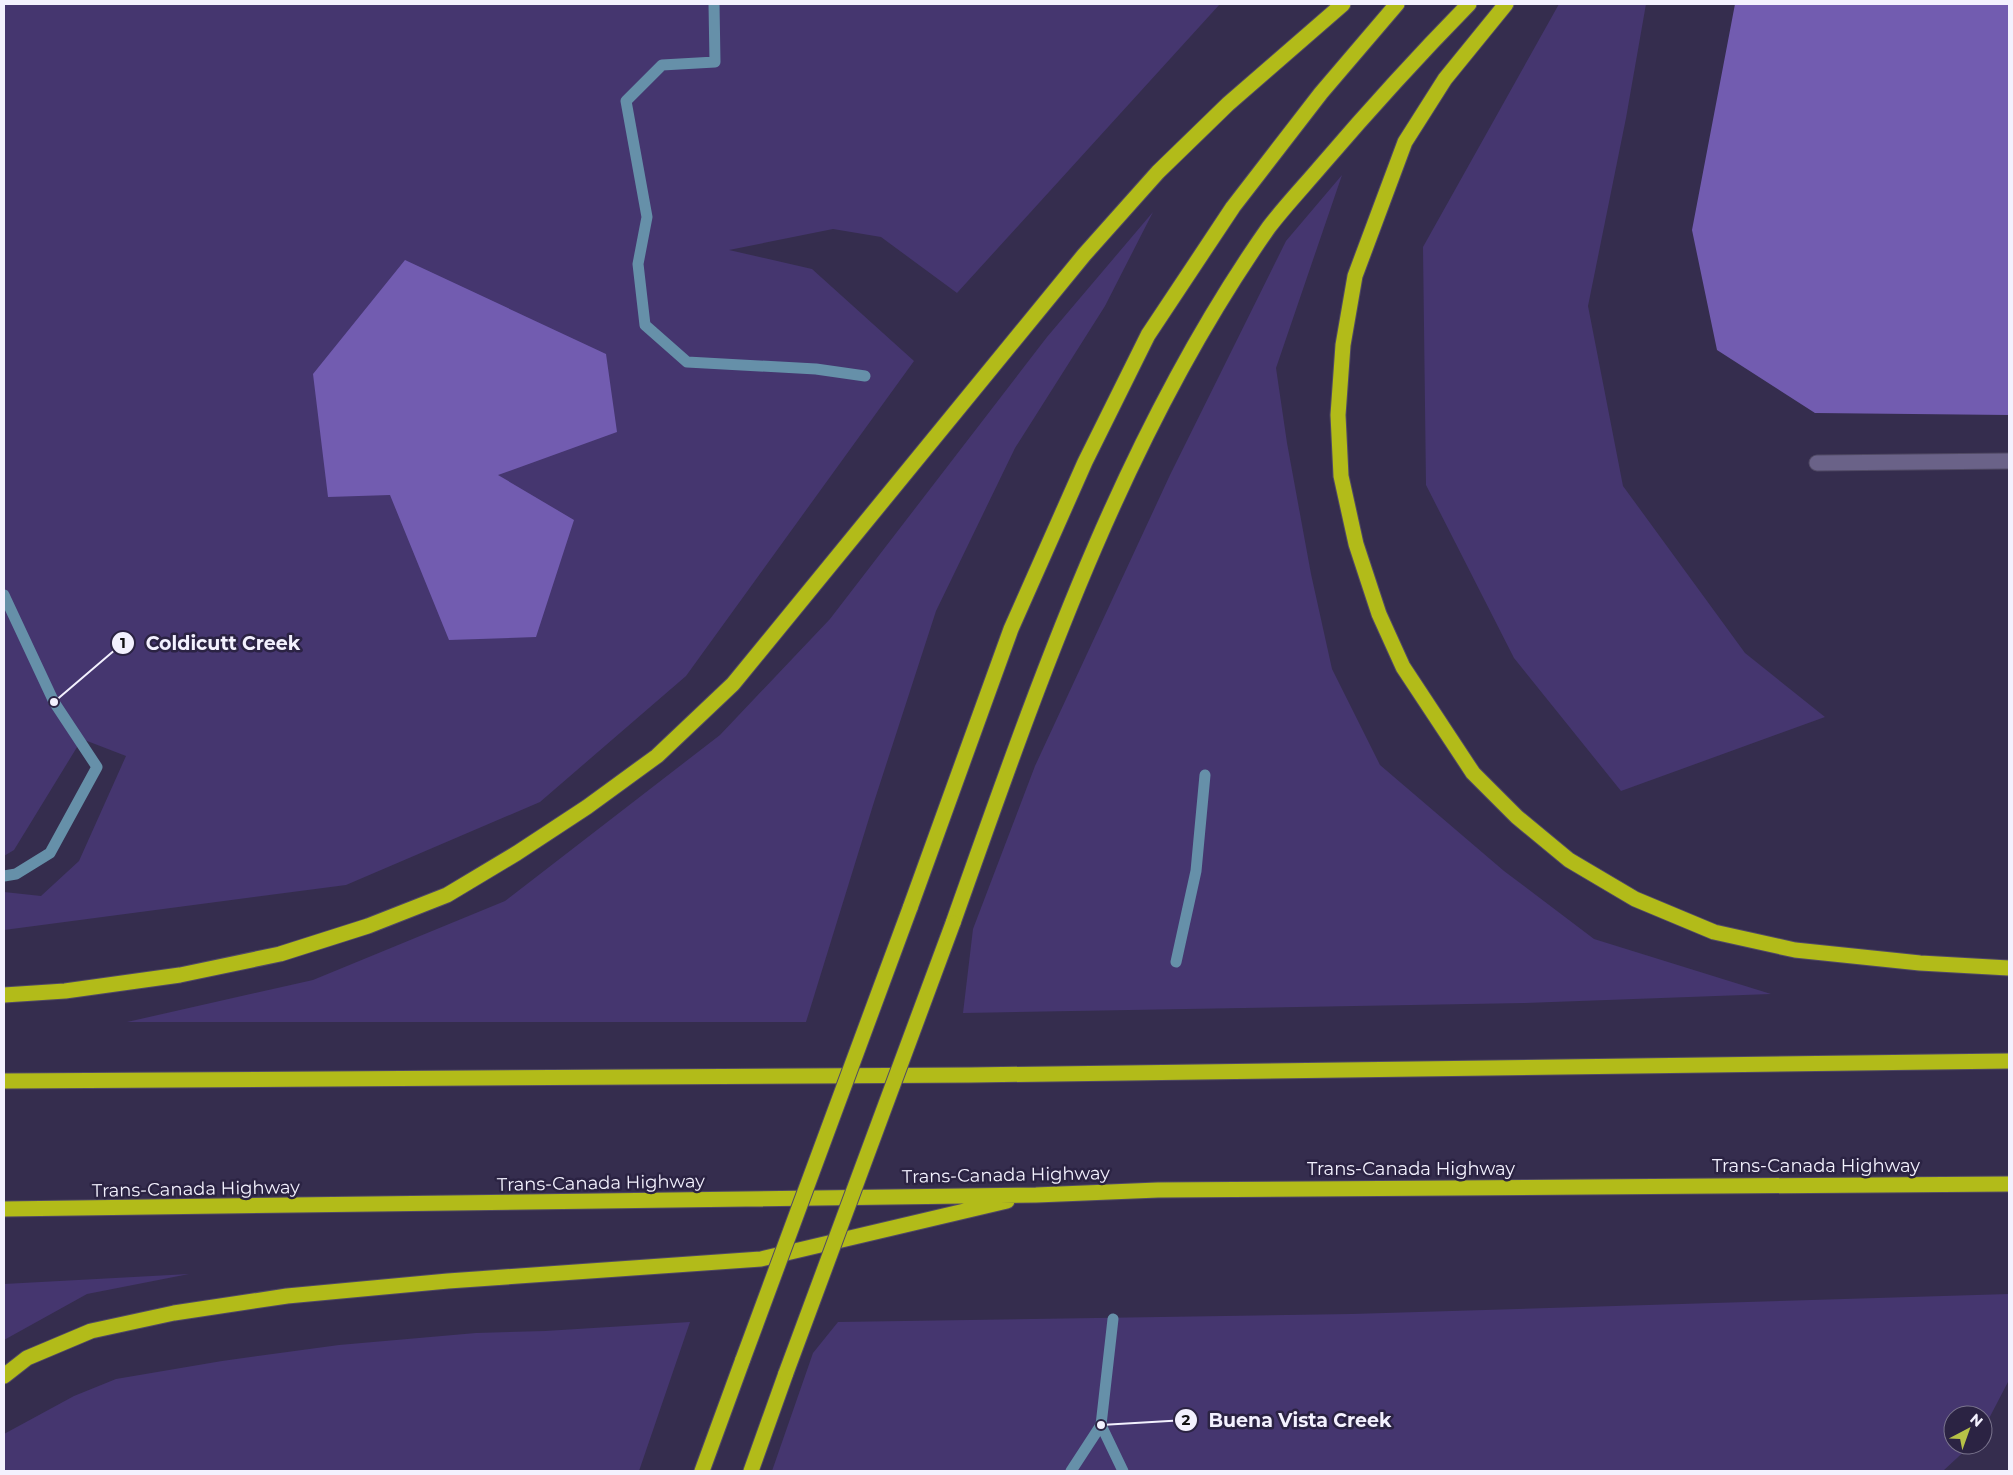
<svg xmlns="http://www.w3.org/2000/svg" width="2013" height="1475" font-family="Montserrat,sans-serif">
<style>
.green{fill:#45366f}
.forest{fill:#725cb0}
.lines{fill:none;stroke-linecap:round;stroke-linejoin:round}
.stream{stroke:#6690a9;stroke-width:11}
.minor-casing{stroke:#504964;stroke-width:17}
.highway-casing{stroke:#504964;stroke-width:17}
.minor{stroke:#6a6288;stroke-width:15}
.highway{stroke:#b2bb19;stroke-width:15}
.highway-bridge-casing{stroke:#504964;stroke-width:17;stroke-linecap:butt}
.highway-bridge{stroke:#b2bb19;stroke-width:15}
.labels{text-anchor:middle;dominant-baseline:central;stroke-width:5;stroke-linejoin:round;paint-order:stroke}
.street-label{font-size:18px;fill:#f3f1fe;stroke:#2b2343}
.leader{fill:none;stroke:#f3f1fe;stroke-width:2}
.callout-dot{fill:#f3f1fe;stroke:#2b2343;stroke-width:2}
.mark-label{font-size:15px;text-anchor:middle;font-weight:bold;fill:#111}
.callout-label{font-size:19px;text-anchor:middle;font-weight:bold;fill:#f3f1fe;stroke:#2b2343;stroke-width:5;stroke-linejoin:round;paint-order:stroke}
</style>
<rect width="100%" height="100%" fill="#352d4e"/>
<path class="green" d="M4,4H1220L957,293L881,237L833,229L729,250L812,269L914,361L686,676L540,802L346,885L4,930V892L41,896L79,861L126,756L82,739L14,850L4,856Z
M1559,4H1646L1626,118L1588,306L1623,486L1745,653L1825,717L1621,791L1514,658L1426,485L1423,247Z
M1342,175L1276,368L1287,443L1311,574L1332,669L1380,765L1504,871L1594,939L1771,994L1525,1003L963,1013L973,929L1035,766L1170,475L1286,241Z
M1153,212L1105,306L1015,448L936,611L874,802L806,1022H127L313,980L505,901L720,735L830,619L1047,337Z
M189,1274L87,1294L4,1340V1284Z
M2009,1294V1380L1983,1430V1415H1953V1445H1971L1943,1471H772L813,1353L838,1322L1352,1314Z
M690,1322L639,1471H4V1434L74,1396L116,1379L222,1361L339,1345L476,1333L545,1331Z"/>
<path class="forest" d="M1735,4H2009V415L1815,413L1717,350L1692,230Z
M405,260L606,354L617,432L498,475L574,520L536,637L449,640L390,495L328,497L313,374Z"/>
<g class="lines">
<path class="stream" d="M714,4L715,62L662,65L626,101L647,217L638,264L645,325L687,362L816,369L865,376
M4,595L54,702L97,767L50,853L16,874L4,876
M1176,962L1196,871L1205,775
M1101,1425L1123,1471
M1071,1471L1101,1425L1113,1319"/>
<defs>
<path id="minor" d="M1817,463L2009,461"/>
<path id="highway" d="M1506,4L1445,79L1405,142L1355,276L1343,345L1338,415L1341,476L1356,544L1379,614L1403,667L1473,773L1517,817L1569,860L1635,899L1714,932L1795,950L1920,963L2009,968
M910,908L1011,629L1085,462L1148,335L1233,207L1321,93L1397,4
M953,923C1038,684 1122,436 1269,227C1285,206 1304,186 1321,166C1369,110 1418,56 1469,4
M4,995L65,991L180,975L280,954L368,926L447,895L517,853L587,807L657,756L733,684L1084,255L1158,172L1228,104L1343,4
M4,1081L971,1075L2009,1061
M4,1209L1036,1195L1158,1190L2009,1184
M4,1376L27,1358L91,1331L174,1313L287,1296L448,1281L761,1259L1007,1201
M702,1471L743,1359
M751,1471L786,1373"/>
</defs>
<use href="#minor" class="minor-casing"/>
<use href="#highway" class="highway-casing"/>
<use href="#minor" class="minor"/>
<use href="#highway" class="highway"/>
<defs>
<path id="highway-bridge" d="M743,1359L910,908
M786,1373L953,923"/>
</defs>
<use href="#highway-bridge" class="highway-bridge-casing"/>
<use href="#highway-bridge" class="highway-bridge"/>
</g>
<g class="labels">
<g class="street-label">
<text x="1816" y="1166">Trans-Canada Highway</text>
<text x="1411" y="1169">Trans-Canada Highway</text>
<text transform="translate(1006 1175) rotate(-1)">Trans-Canada Highway</text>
<text transform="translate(601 1183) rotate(-1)">Trans-Canada Highway</text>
<text transform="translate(196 1189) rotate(-1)">Trans-Canada Highway</text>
</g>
</g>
<path class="leader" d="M54 702L123 643M1101 1425L1186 1420"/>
<g class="callout-dot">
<circle cx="54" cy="702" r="5"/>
<circle cx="1101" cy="1425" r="5"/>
<circle cx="123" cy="643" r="12"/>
<circle cx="1186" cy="1420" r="12"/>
</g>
<g class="mark-label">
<text x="123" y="648">1</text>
<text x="1186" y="1425">2</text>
</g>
<g class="callout-label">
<text x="223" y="650">Coldicutt Creek</text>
<text x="1300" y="1427">Buena Vista Creek</text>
</g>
<rect width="2013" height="1475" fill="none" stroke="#f3f1fe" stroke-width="10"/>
<g transform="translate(1968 1430) rotate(41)"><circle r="24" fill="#2b2343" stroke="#7b758e"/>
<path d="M0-4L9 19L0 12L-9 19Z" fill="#b7c147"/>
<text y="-8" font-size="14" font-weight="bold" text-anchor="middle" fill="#f3f1fe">N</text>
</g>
</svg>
